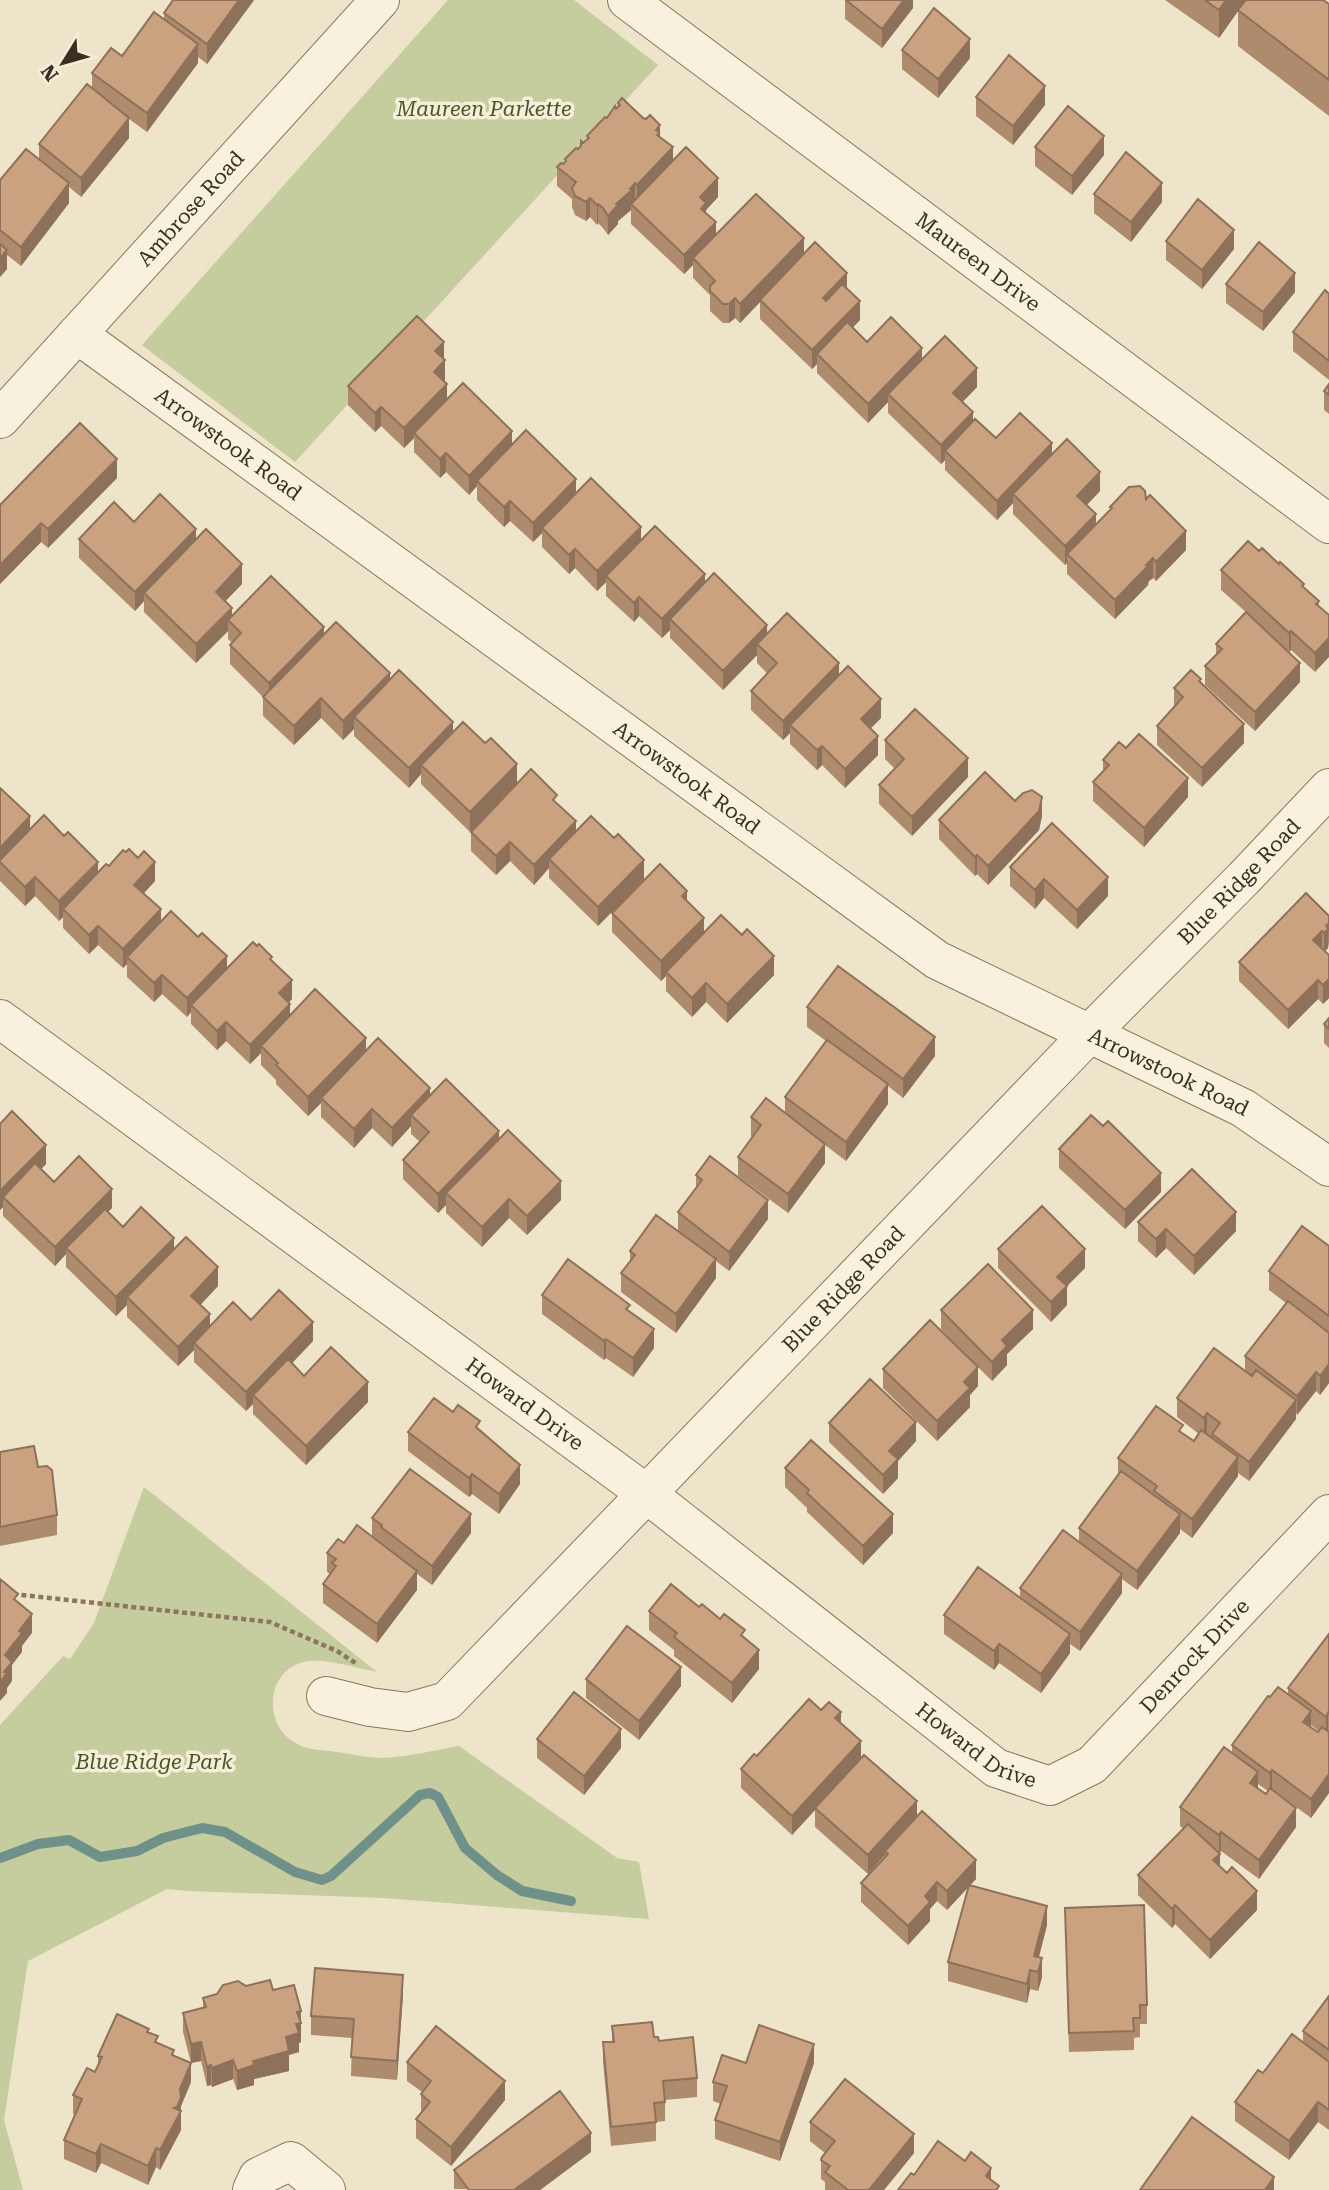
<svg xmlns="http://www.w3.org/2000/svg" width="1329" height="2190" font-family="'Roboto Serif',serif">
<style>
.green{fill:#c5cc9d}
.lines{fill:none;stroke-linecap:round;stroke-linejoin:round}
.stream{stroke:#70918a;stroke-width:10}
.minor-casing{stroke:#8a775e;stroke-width:40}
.path{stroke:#8a775e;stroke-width:4.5;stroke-dasharray:5 3.5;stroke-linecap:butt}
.minor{stroke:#f8f1dd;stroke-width:38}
.wall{fill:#af8b6e;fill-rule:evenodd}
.shaded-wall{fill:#8e715a}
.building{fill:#cba280;stroke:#8e715a;stroke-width:2}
.labels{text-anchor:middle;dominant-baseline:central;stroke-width:7;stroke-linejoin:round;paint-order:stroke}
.park-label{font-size:21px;font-style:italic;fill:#495728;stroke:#f5eed9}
.street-label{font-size:21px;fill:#3b2f21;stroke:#f5eed9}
</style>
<rect width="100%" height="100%" fill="#eee4c9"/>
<path class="green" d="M448,0H574L658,65L295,462L142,345Z
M144,1487L377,1672C357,1668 323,1657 303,1662C264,1673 263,1729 299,1745C310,1750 324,1750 336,1752C352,1754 369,1758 384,1758C408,1757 435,1750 459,1746L617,1858L639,1862L649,1919L384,1898L188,1891L167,1889L28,1961L4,2120L23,2190H0V1725L63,1656L70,1659L94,1623Z"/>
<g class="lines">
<path class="stream" d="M0,1858L38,1844L69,1840L100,1857L137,1851L163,1838L202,1828L225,1832L295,1872L322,1880L331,1876L420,1795L430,1793L438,1797L465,1848L497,1875L522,1891L571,1901"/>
<defs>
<g id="minor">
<path id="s1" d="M627,0L1329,524"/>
<path id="s2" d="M77,334L937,960L1243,1108L1329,1167"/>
<path id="s3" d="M0,419L380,0"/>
<path id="s4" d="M0,1019L647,1494L996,1768L1050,1786L1092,1765L1329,1514"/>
<path id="s5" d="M326,1696L370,1707L408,1712L447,1701L1090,1033L1244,878L1329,788"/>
<path d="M252,2190L258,2177L291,2161L326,2190"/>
</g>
</defs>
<use href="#minor" class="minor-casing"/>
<path class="path" d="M13,1594L270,1622L337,1651L357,1664"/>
<use href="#minor" class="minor"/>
</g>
<path class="wall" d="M254,0L207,64L198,57V63L147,132L129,119V138L81,197L69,187V203L21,266L7,255V269L0,277V180L39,159V144L92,88V73L122,56L164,19V13Z
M845,0H913V8L882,48L845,19Z
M1165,0H1246L1329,4V116L1238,46V11L1219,38Z
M902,50L970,58L938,98L902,69Z
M976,97L1045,105L1013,145L976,116Z
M618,103L660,138L673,160L718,197L706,210V213L716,235L804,254L847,289L860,320L853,327L867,342L922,359L977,387L962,402L973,422L996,438L1052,454L1100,491L1087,505L1096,525L1110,510V507L1146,499L1186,550L1156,581L1153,578L1149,581L1148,585L1115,619L1067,574V563L1065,565L1013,514V503L997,520L945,470V460L941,464L888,413V402L868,423L817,373V364L812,369L760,319V302L740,323L735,318L729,323H723L710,311V295L693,278V265L684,274L631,224V210L618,221V224L608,235L603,228L598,223L597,225L590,217L586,221L575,215L572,207V199L557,186V167L563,164L565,162V159L578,149L587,140V136L607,118L618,107Z
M1035,147L1104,155L1072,195L1035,166Z
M1094,194L1162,202L1131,242L1094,213Z
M1166,241L1234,249L1202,289L1166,260Z
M1226,284L1295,292L1263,331L1226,303Z
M1329,294V380L1293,351V332Z
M444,359L445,380L444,381L447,399L512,444L641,540L705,582L767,633L839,675L881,718L870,729L878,755L845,788L822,765L817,770L790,744V733L783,740L751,710V691L767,673L757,663V655L723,690L670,638V630L662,638L639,616L634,622L606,596V582L597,591L575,568L569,574L542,547V533L533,542L510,521L504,527L477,500V486L469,495L446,472L440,478L414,452V438L404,448L381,426L375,432L348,405V386Z
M1329,384V414L1324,410V391Z
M117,478L48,548L41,542L0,584V505Z
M134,522L196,540L242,584L225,601L232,616L324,635L390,680L453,732L485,743L470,832L421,784V774L409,788L354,736V729L343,740L321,718L294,745L263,716V697L230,664V645L232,643L228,639V631L196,663L144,612V601L135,611L79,558V539Z
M1221,570L1304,588L1319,601L1315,672L1291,650L1289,652L1247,613L1300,682L1255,731L1205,685V666L1216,655V644L1246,612L1221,590Z
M1201,682L1244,743L1202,787L1157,745V726L1174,707V688Z
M885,740L968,777L912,836L879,804V785L895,769L885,759Z
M1126,748L1188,797L1144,847L1093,801V782L1103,772V760Z
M0,788L30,829L98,872L109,866L155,881L143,894L161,922L227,969L272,960L292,999L289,1002L290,1015L366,1051L430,1096L499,1138L561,1200L527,1235L509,1218L482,1247L446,1213V1205L438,1213L403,1179V1160L420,1142L411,1134V1126L392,1147L372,1128L354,1148L321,1117V1103L308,1116L276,1084V1080L261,1065V1053L250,1064L226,1041L217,1050L191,1024V1012L187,1017L162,994L154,1002L127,977V964L123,968L98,945L89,954L63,928V917L59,921L35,896L25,906L0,881Z
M1015,801L1042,816L1039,830L988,885L977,874L975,876L939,839V820Z
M557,804L576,832L644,879L598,926L549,878V868L534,885L510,861L496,875L471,851V832Z
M1010,867L1108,896L1077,929L1044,898L1035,909L1010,886Z
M687,901L704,932L774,975L727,1023L706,1002L692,1017L666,991V976L661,981L612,932V913Z
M1329,916V943L1328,948L1325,952L1329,955V998L1323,1004L1318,999L1288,1029L1239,981V962Z
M807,1007L935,1056L903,1098L888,1086V1104L846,1161L825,1145V1163L788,1213L738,1176V1157L752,1137L751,1136V1117L785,1113V1097L826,1041L807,1027Z
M1329,1018V1048L1324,1043V1024Z
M0,1124L46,1164L41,1169L54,1182L112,1208L107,1212L123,1227L174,1249L218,1286L200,1305L210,1326L251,1320L313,1341L292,1363L304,1376L368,1402L306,1465L253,1414V1404L246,1411L194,1362V1350L178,1366L127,1317V1305L116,1316L66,1267V1254L55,1266L3,1216V1207L0,1210Z
M1103,1126L1161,1192L1125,1229L1059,1168V1149Z
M696,1175L768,1219L729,1271L716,1261V1278L676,1333L621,1292V1273L630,1262V1251L678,1231V1212L696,1189Z
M1138,1222L1236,1231L1194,1275L1166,1248L1156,1258L1138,1241Z
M1329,1246V1383L1320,1395L1316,1391L1297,1415L1296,1413V1419L1249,1481L1238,1473V1476L1192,1538L1180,1529V1533L1137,1590L1122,1579V1593L1080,1651L1070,1644V1653L1041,1693L999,1663L994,1670L944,1634V1615L1020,1598V1588L1079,1542V1528L1118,1475V1458L1183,1433L1194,1441L1199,1434L1177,1417V1398L1245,1371V1356L1286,1303L1269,1290V1271Z
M998,1249L1085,1268L1067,1286V1305L1051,1322L998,1268Z
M542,1295L630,1312L654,1348L633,1377L606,1358L604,1360L542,1314Z
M941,1310L1033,1329L1007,1354V1365L992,1381L978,1367V1386L970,1395V1407L937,1441L883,1388V1369L970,1359L941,1329Z
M453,1412L480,1430L520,1484L499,1514L472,1494L469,1497L408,1451V1432Z
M829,1423L916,1441L898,1461V1478L883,1494L829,1442Z
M0,1452L38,1467L57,1515V1535L0,1546Z
M785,1468L893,1533L863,1565L807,1512V1508L785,1487Z
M372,1518L471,1533L432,1585L417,1574V1590L377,1643L323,1603V1584L330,1574L327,1572V1553L344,1543L372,1537Z
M699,1607L745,1639L759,1669L732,1703L674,1656V1650L649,1630V1611Z
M1329,1634V1793L1311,1818L1272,1789L1296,1827L1259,1879L1221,1851L1219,1853L1220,1866L1257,1910L1210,1959L1175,1924L1172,1928L1138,1895V1875L1184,1829L1180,1826V1807L1232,1753V1745L1270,1697L1288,1694V1688ZM1311,1725L1319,1731L1318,1732L1311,1728ZM1258,1784L1268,1791L1266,1794L1258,1789Z
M586,1679L681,1686L639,1740L586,1698Z
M821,1710L841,1723L861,1758L917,1816L976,1879L970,1885L1047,1925L1039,1957L1042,1977L1038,1991L1030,1989L1027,2003L948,1981V1962L968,1887L947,1910L937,1901L930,1909V1921L908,1945L861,1902V1883L885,1857V1855L868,1874L815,1827V1810L792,1835L741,1788V1769L757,1756Z
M537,1739L621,1748L584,1795L537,1758Z
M1065,1908L1147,2005V2024H1140V2037L1134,2038V2050L1069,2052Z
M246,1986L273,1990L301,2011V2042L299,2043V2052L289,2055V2071L254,2079V2085L237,2090L233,2079L212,2087L211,2085L207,2086L201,2061L191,2063L183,2032V2013L203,2008V1998Z
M403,1994L397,2080L351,2076L352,2038L311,2035V2016Z
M1329,1996V2130L1318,2122L1289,2160L1235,2121V2102L1263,2073L1303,2043V2031Z
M612,2026L654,2037L697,2078V2097L665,2100V2121L656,2122V2141L611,2146L603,2062V2042H612Z
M149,2032L158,2043L174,2055L191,2082L181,2106V2130L160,2170L156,2167L148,2185L101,2163L96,2173L64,2159V2140L75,2115L73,2114V2095L95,2072L98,2065V2056Z
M407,2062L505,2100L451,2166L416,2138V2119L421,2113V2094L422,2092L407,2081Z
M746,2063H814L780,2161L715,2139V2120L721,2104L713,2101V2082Z
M810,2122L914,2153L884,2190H825V2182L821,2179V2160L825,2153L810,2141Z
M591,2152L540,2190L454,2189V2170Z"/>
<path class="shaded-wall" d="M239,0H254L207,64V44Z
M904,0H913V8L882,48V29Z
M1226,0H1246L1219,38V10Z
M970,39V58L938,98V79Z
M198,44V63L147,132V113Z
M1045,86V105L1013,145V126Z
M129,118V138L81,197V178Z
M660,125V144L659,146L656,130Z
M1104,136V155L1072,195V176Z
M673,147V167L637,204V185Z
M718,178V197L706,210V222L701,228L700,197Z
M69,183V203L21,266V247Z
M635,183V203L631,204V210L618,221V224L608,235V216L616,204Z
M1162,183V202L1131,242V222Z
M590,198V217L586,221V202Z
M598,204V223L597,225V205Z
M716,222V241L693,258V265L684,274V255Z
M1234,230V249L1202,289V270Z
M804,238V257L760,300V302L740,323V304Z
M7,250V269L0,277V258Z
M847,273V292L823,317V298Z
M1295,273V292L1263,331V312Z
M735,298V318L729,323V304Z
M860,301V320L822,359L817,354V364L812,369V350Z
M444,342V361L435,351Z
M922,348V367L888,394V402L868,423V404Z
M445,360V380L434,391V372Z
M977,368V387L953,412V393Z
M447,384V403L414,433V438L404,448V428Z
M381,407V426L375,432V413Z
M973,412V431L945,451V460L941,464V445Z
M512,431V450L477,481V486L469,495V476Z
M1052,443V462L1013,494V503L997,520V501Z
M446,453V472L440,478V459Z
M117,459V478L48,548V529Z
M1100,472V491L1077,515V496Z
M576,479V498L542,528V533L533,542V523Z
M510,501V521L504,527V507Z
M1096,514V533L1067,554V563L1065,565V546Z
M41,523V542L0,584V565Z
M641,527V546L606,576V582L597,591V571Z
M196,529V548L144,593V601L135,611V592Z
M1186,531V550L1156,581V562Z
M575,549V568L569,574V555Z
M1153,558V578L1148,582V585L1115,619V600Z
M242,564V584L216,611V592Z
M705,574V593L670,619V630L662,638V619Z
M639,597V616L634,622V603Z
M232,608V624L228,620V631L196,663V644Z
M767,625V644H757V655L723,690V671Z
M324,627V646L269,702V683Z
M1291,631V650L1289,652V633Z
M1329,638V657L1315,672V653Z
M839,663V682L790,725V733L783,740V721Z
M1300,663V682L1255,731V712Z
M390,673V693L354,717V729L343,740V721Z
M321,698V718L294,745V726Z
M881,699V718L861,738V719Z
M453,722V741L421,765V774L409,788V768Z
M1244,724V743L1202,787V768Z
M878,736V755L845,788V769Z
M822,746V765L817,770V750Z
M968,758V777L912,836V817Z
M517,764V783L470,832V812Z
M1188,778V797L1144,847V828Z
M1042,797V816L1039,830L988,885V866Z
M30,816V835L0,862V848Z
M576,821V841L549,859V868L534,885V865Z
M510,842V861L496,875V856Z
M977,855V874L975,876V857Z
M644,860V879L598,926V907Z
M98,862V881L63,909V917L59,921V901Z
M155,862V881L134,904V885Z
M35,877V896L25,906V887Z
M1108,877V896L1077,929V910Z
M1044,879V898L1035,909V890Z
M687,891V910L682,896Z
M161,909V929L127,957V964L123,968V949Z
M704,918V937L666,972V976L661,981V961Z
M1329,923L1328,948L1324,952V933L1326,926Z
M98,926V945L89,954V935Z
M1322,931V950L1313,940Z
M227,956V975L191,1005V1012L187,1017V998Z
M774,956V975L727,1023V1004Z
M162,975V994L154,1002V983Z
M1329,979V998L1323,1004V985Z
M292,980V999L279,1012V993Z
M1318,980V999L1288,1029V1010Z
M706,983V1002L692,1017V998Z
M290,1004V1023L261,1046V1053L250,1064V1045Z
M226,1022V1041L217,1050V1031Z
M935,1037V1056L903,1098V1079Z
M366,1038V1057L321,1098V1103L308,1116V1097Z
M888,1084V1104L846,1161V1142Z
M430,1088V1107L411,1115V1126L392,1147V1128Z
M372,1109V1128L354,1148V1129Z
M499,1131V1150L446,1193V1205L438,1213V1194Z
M825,1144V1163L788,1213V1194Z
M46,1145V1164L9,1202L3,1197V1207L0,1210V1191Z
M1161,1173V1192L1125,1229V1210Z
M561,1181V1200L527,1235V1216Z
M112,1189V1208L69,1251L66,1248V1254L55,1266V1247Z
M509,1199V1218L482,1247V1227Z
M768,1200V1219L729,1271V1252Z
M1236,1212V1231L1194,1275V1256Z
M1166,1229V1248L1156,1258V1239Z
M174,1238V1257L127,1297V1305L116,1316V1297Z
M1085,1249V1268L1057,1296V1277Z
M716,1259V1278L676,1333V1314Z
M218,1267V1286L191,1315V1296Z
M1067,1286V1305L1051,1322V1302Z
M1033,1310V1329L1007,1354V1365L992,1381V1362L1002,1340Z
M210,1314V1334L194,1343V1350L178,1366V1347Z
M313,1322V1341L258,1399L253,1395V1404L246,1411V1392Z
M654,1329V1348L633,1377V1358Z
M606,1339V1358L604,1360V1341Z
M1329,1364V1383L1320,1395V1376Z
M978,1367V1386L970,1395V1407L937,1441V1421L964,1382Z
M1316,1372V1391L1297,1415V1396Z
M368,1382V1402L306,1465V1446Z
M1296,1400V1419L1249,1481V1462Z
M1207,1413V1433L1204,1437V1418Z
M916,1422V1441L898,1461V1478L883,1494V1475L889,1451Z
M1238,1457V1476L1192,1538V1519Z
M520,1465V1484L499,1514V1494Z
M472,1474V1494L469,1497V1478Z
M471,1514V1533L432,1585V1566Z
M893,1514V1533L863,1565V1546Z
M1180,1514V1533L1137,1590V1571Z
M417,1571V1590L377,1643V1624Z
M1122,1574V1593L1080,1651V1632Z
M32,1614V1633L22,1646V1652L12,1665V1681L7,1688V1693L0,1701V1682L5,1655L19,1631Z
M1070,1634V1653L1041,1693V1674Z
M999,1644V1663L994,1670V1651Z
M759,1650V1669L732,1703V1683Z
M681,1667V1686L639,1740V1721Z
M1311,1711V1730L1303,1722Z
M841,1712V1731L835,1718Z
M1328,1713V1732L1326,1736V1717Z
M621,1729V1748L584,1795V1776Z
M861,1741V1760L792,1835V1816Z
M1272,1770V1789L1270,1792V1773Z
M1258,1772V1791L1250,1783Z
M1329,1774V1793L1311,1818V1799Z
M917,1801V1820L885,1851V1855L868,1874V1855Z
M1296,1808V1827L1259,1879V1860Z
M1221,1832V1851L1219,1854V1835Z
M1220,1854V1873L1213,1860Z
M976,1860V1879L947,1910V1891Z
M937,1882V1901L930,1909V1921L908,1945V1926L925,1896Z
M1257,1891V1910L1210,1959V1940Z
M1175,1905V1924L1172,1928V1909Z
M1047,1906V1925L1035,1971L1034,1956Z
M1042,1958V1977L1038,1991V1972Z
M1030,1970V1989L1027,2003V1984Z
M403,1975V1994L397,2080V2061Z
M301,2011V2042L299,2043V2052L289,2055V2071L254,2079V2085L237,2090V2071L253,2061L286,2037L297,2012Z
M201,2042V2061L191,2063V2044Z
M814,2044V2063L780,2161V2142Z
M233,2060V2079L212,2087V2068Z
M191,2063V2082L181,2106V2130L160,2170V2150L180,2089Z
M211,2065V2085L207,2086V2067Z
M505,2081V2100L451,2166V2147Z
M1318,2102V2122L1289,2160V2141Z
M591,2133V2152L540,2190H514Z
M914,2134V2153L884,2190H869Z
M101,2144V2163L96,2173V2154Z
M156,2148V2167L148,2185V2166Z
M991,2168V2187L986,2176Z
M1274,2177V2190H1265Z"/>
<path class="building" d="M173,0H239L207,44L164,13Z
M846,0H904L882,29Z
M1205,0H1226L1219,10Z
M1246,0H1323L1329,4V80L1238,10Z
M934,8L970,39L938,79L902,50Z
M154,12L198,44L147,113L92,73L111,48L122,56Z
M1009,55L1045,86L1013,126L976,97Z
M87,84L129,118L81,178L39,144Z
M622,98L643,118L646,119L650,115L660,125L656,130L659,132L657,135L673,147L637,185L635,183L630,189L632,190L616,204L618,205L608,216L603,208L598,204L597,205L590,198L586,202L575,196L572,188L576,182L557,167L561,163L563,164L566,161L565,159L576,148L578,149L581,146V141L583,143L589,138L587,136L605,117L607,118L615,106L616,109L620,105L618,103Z
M1068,106L1104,136L1072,176L1035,147Z
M686,147L718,178L700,197L706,203L701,209L716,222L684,255L631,204Z
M26,149L69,183L21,247L0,230V180Z
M1126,152L1162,183L1131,222L1094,194Z
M756,194L804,238L740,304L735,298L729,304H723L710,291V286L715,281L693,258Z
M1198,199L1234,230L1202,270L1166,241Z
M815,242L847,273L823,298L826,301L842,284L860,301L812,350L760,300Z
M1259,242L1295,273L1263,312L1226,284Z
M0,244L7,250L0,258Z
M1325,290L1329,294V361L1293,332Z
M417,316L444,342L435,351L445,360L434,372L447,384L404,428L381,407L375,413L348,386Z
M891,317L922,348L868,404L817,354L847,322L867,342Z
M945,336L977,368L953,393L973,412L941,445L888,394Z
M463,383L512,431L469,476L446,453L440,459L414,433Z
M1329,384V395L1324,391Z
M1020,413L1052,443L997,501L945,451L975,419L996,438Z
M80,423L117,459L48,529L41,523L0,565V505Z
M526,430L576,479L533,523L510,501L504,507L477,481Z
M1067,439L1100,472L1077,496L1096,514L1065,546L1013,494Z
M591,478L641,527L597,571L575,549L569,555L542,528Z
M1140,486L1145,491L1146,499L1150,495L1186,531L1156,562L1153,558L1146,565L1148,566L1115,600L1067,554L1112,508L1110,507L1129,487Z
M160,494L196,529L135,592L79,539L114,502L134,522Z
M655,526L705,574L662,619L639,597L634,603L606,576Z
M206,529L242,564L216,592L232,608L196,644L144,593Z
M1248,541L1259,551L1262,548L1279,564L1280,562L1304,584L1302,586L1319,601L1316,604L1329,615V638L1315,653L1291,631L1289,633L1221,570Z
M714,573L767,625L723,671L670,619Z
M271,576L324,627L269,683L230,645L241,633L228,620Z
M1246,612L1300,663L1255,712L1205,666L1222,649L1216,644Z
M787,613L839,663L783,721L751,691L777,663L757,644Z
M336,622L390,673L343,721L321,698L294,726L263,697Z
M848,666L881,699L861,719L878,736L845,769L822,746L817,750L790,725Z
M399,670L453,722L409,768L354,717Z
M1191,670L1201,679L1199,681L1244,724L1202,768L1157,726L1183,697L1174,688Z
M915,709L968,758L912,817L879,785L904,759L885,740Z
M463,722L485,743L491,738L517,764L470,812L421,765Z
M1139,734L1188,778L1144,828L1093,782L1109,765L1103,760L1119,742L1126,748Z
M531,769L557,795L553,800L576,821L534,865L510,842L496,856L471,832Z
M985,772L1015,801L1023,793L1032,790L1042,797L1039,811L988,866L977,855L975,857L939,820Z
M0,788L30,816L0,848Z
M44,815L64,836L68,832L98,862L59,901L35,877L25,887L0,862V860Z
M591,816L614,838L618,834L644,860L598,907L549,859Z
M1052,823L1108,877L1077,910L1044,879L1035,890L1010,867Z
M129,849L138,858L144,851L155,862L134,885L161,909L123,949L98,926L89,935L63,909L106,864L109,866L123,850L126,852Z
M660,864L687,891L682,896L704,918L661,961L612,913Z
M1306,893L1329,916V923L1326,926L1328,929L1324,933L1322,931L1313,940L1329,955V979L1323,985L1318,980L1288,1010L1239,962Z
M171,911L198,937L202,933L227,956L187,998L162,975L154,983L127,957Z
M721,915L742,935L747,929L774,956L727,1004L706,983L692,998L666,972Z
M253,942L257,946L259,944L272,957L270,959L292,980L279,993L290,1004L250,1045L226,1022L217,1031L191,1005Z
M838,966L935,1037L903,1079L807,1007Z
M315,989L366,1038L308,1097L276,1065L278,1063L261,1046Z
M1329,1018V1029L1324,1024Z
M378,1038L430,1088L392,1128L372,1109L354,1129L321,1098Z
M827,1040L888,1084L846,1142L785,1097Z
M446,1079L499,1131L438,1194L403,1160L429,1132L411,1115Z
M766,1098L825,1144L788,1194L738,1157L761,1125L751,1117Z
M12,1111L46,1145L0,1191V1124Z
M1091,1115L1103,1126L1108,1121L1161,1173L1125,1210L1059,1149Z
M508,1130L561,1181L527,1216L509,1199L482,1227L446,1193Z
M79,1156L112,1189L55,1247L3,1197L35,1163L54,1182Z
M710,1156L768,1200L729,1252L678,1212L702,1180L696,1175Z
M1192,1169L1236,1212L1194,1256L1166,1229L1156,1239L1138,1222Z
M1042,1206L1085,1249L1057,1277L1067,1286L1051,1302L998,1249Z
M141,1207L174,1238L116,1297L66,1248L105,1209L123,1227Z
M656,1215L716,1259L676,1314L621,1273L635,1255L630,1251Z
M1302,1226L1329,1246V1316L1269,1271Z
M186,1237L218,1267L191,1296L210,1314L178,1347L127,1297Z
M568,1259L630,1305L626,1309L654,1329L633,1358L606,1339L604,1341L542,1295Z
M988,1264L1033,1310L1002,1340L1007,1346L992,1362L941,1310Z
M279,1290L313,1322L246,1392L194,1343L233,1302L251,1320Z
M1288,1301L1329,1333V1364L1320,1376L1316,1372L1297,1396L1245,1356Z
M930,1320L978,1367L964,1382L970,1388L937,1421L883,1369Z
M331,1347L368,1382L306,1446L253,1395L288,1359L304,1376Z
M1214,1348L1252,1376L1256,1370L1296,1400L1249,1462L1212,1434L1220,1423L1207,1413L1204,1418L1177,1398Z
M870,1379L916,1422L889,1451L898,1459L883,1475L829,1423Z
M434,1398L453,1412L458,1405L480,1421L476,1427L520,1465L499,1494L472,1474L469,1478L408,1432Z
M1156,1406L1183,1425L1179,1431L1194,1441L1201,1430L1238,1457L1192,1519L1154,1491L1157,1486L1118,1458Z
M811,1440L893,1514L863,1546L807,1493L809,1490L785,1468Z
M34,1446L38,1467L47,1466L52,1470L57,1515L0,1527V1452Z
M410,1469L471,1514L432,1566L381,1527L382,1525L372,1518Z
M1121,1471L1180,1514L1137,1571L1079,1528Z
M357,1525L417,1571L377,1624L323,1584L336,1566L332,1563L336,1559L327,1553L338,1539L344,1543Z
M1063,1530L1122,1574L1080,1632L1020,1588Z
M978,1567L1070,1634L1041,1674L999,1644L994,1651L944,1615Z
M0,1579L18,1594L14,1599L32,1614L19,1631L22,1633L5,1655L12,1662L4,1672L7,1673L0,1682Z
M671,1584L699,1607L702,1604L720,1619L724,1614L745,1630L741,1635L759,1650L732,1683L674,1637L677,1633L649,1611Z
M627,1626L681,1667L639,1721L586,1679Z
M1329,1634V1714L1328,1713L1326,1717L1288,1688Z
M1278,1687L1311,1711L1303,1722L1318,1732L1322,1727L1329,1732V1774L1311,1799L1272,1770L1270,1773L1232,1745L1268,1696L1270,1697Z
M574,1692L621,1729L584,1776L537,1739Z
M809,1699L821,1710L829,1702L841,1712L835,1718L861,1741L792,1816L741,1769L754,1754L757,1756Z
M1224,1747L1258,1772L1250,1783L1266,1794L1270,1788L1296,1808L1259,1860L1221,1832L1219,1835L1180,1807Z
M864,1755L917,1801L868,1855L815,1808Z
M922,1811L976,1860L947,1891L937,1882L925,1896L930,1902L908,1926L861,1883L888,1854L885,1851Z
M1188,1824L1220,1854L1213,1860L1227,1873L1232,1867L1257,1891L1210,1940L1175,1905L1172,1909L1138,1875Z
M969,1885L1047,1906L1034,1956L1042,1958L1038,1972L1030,1970L1027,1984L948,1962Z
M1144,1905L1147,2005H1140V2018H1133L1134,2031L1069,2033L1065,1908Z
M315,1968L403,1975L397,2061L351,2057L354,2019L311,2016Z
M270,1980L273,1990L294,1985L301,2011L297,2012L301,2023L296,2024L299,2033L286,2037L289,2051L253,2061L254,2065L237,2071L233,2060L212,2068L211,2065L207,2067L201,2042L191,2044L183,2013L206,2007L203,1998L217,1994L223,1985L238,1981L246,1986Z
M1329,1996V2050L1303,2031Z
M117,2014L149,2029L147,2032L158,2036L155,2042L174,2050L172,2055L191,2063L180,2089L181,2097L177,2107L174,2108L181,2111L160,2150L156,2148L148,2166L101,2144L96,2154L64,2140L82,2099L73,2095L87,2068L95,2072L102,2057L98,2056Z
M652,2022L654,2037H658L659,2041L693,2037L697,2078L663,2081L665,2102L654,2103L656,2122L611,2127L603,2042H614L612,2026Z
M759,2025L814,2044L780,2142L715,2120L727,2086L713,2082L722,2055L746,2063Z
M436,2026L505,2081L451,2147L416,2119L430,2102L421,2094L431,2081L407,2062Z
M1292,2034L1329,2062V2110L1318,2102L1289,2141L1235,2102L1258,2070L1263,2073Z
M845,2079L914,2134L869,2190H848L825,2172L830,2166L821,2160L822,2157L835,2141L810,2122Z
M560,2091L591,2133L514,2190H469L454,2170Z
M1192,2117L1274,2177L1265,2190H1140Z
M938,2141L965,2161L971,2152L991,2168L986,2176L999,2186L996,2190H898L911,2173L914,2175Z"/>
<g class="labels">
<g class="park-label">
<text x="484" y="109">Maureen Parkette</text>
<text x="154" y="1762">Blue Ridge Park</text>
</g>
<g class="street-label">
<text stroke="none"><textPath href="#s3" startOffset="284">Ambrose Road</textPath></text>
<text stroke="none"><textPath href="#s1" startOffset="438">Maureen Drive</textPath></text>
<text stroke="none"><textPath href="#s2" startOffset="187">Arrowstook Road</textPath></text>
<text stroke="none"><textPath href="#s2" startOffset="754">Arrowstook Road</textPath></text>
<text stroke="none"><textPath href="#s5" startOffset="1264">Blue Ridge Road</textPath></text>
<text stroke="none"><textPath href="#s2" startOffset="1321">Arrowstook Road</textPath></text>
<text stroke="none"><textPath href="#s5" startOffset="696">Blue Ridge Road</textPath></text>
<text stroke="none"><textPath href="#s4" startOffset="651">Howard Drive</textPath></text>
<text stroke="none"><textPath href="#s4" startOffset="1500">Denrock Drive</textPath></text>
<text stroke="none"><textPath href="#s4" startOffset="1218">Howard Drive</textPath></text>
</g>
</g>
<g transform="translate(63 63) rotate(233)" stroke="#f5eed9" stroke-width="5" paint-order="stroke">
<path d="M0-5L12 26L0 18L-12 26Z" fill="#3b2f21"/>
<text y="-10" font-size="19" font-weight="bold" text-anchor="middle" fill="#3b2f21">N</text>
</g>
</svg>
